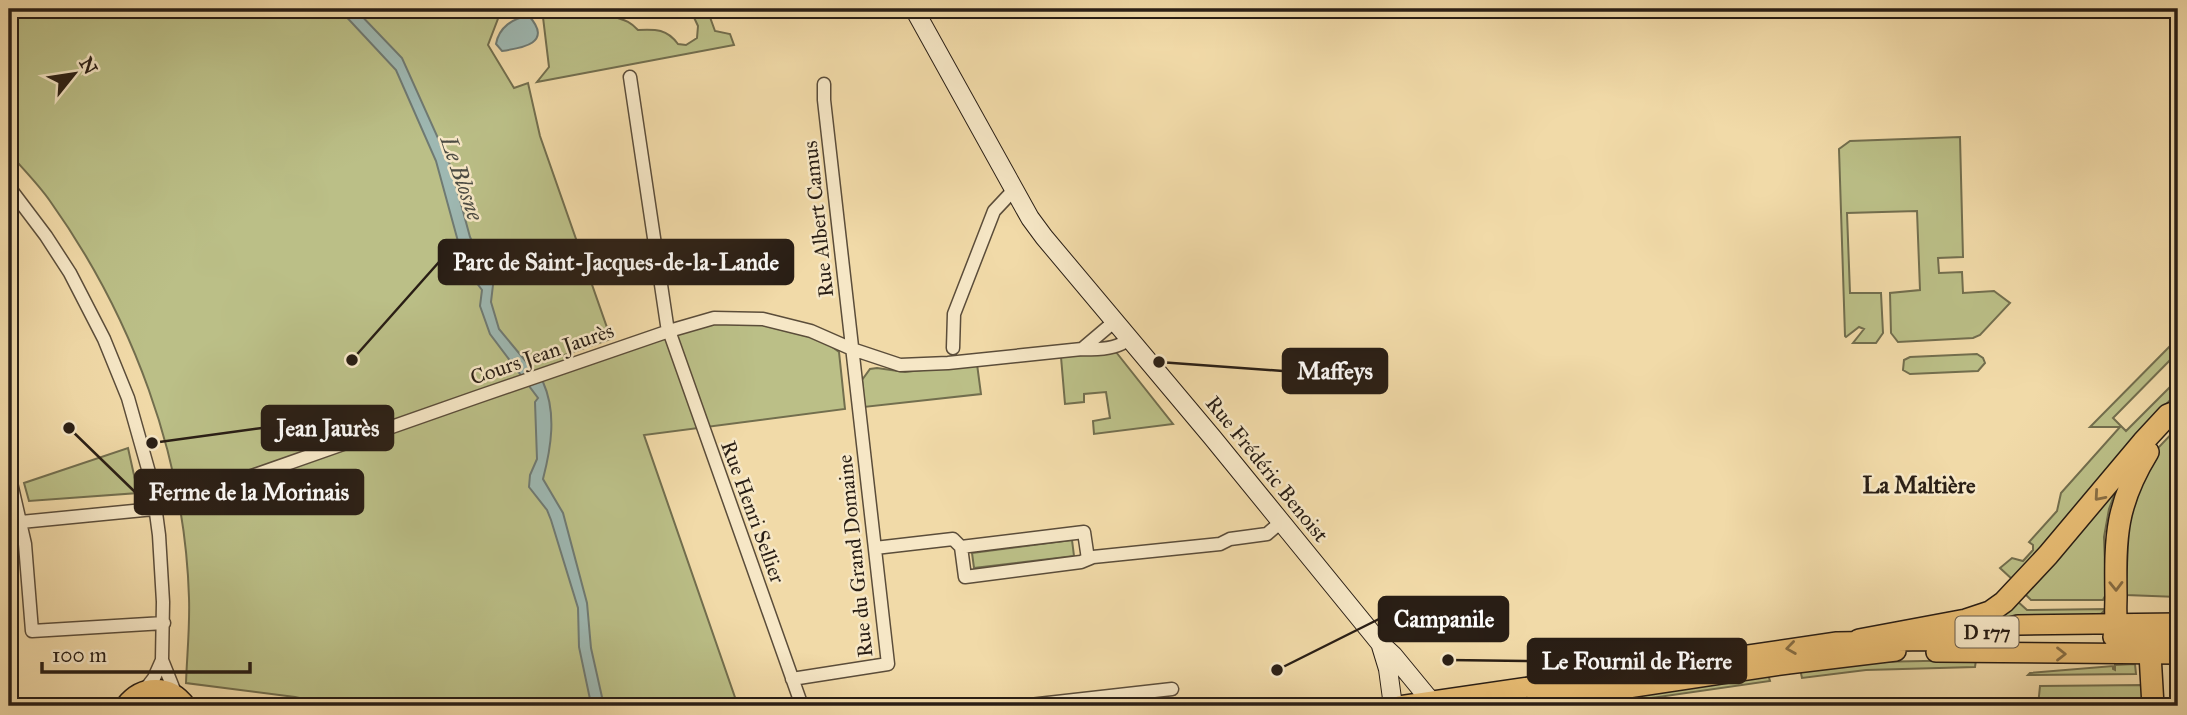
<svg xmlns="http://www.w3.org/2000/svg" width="2187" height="715" font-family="'IM FELL Great Primer',serif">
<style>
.green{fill:#bbbf87;stroke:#726e4e;stroke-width:2}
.water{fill:#9eb8b2;stroke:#6f7a73;stroke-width:2}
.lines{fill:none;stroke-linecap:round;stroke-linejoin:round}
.street-casing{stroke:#5b4d3a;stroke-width:15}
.secondary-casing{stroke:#291e15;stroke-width:20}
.primary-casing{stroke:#291e15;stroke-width:22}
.highway-casing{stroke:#291e15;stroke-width:24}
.street{stroke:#f6e7c6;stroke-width:12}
.secondary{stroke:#f6e7c6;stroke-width:18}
.primary{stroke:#e8bd74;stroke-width:19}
.highway{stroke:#e8bd74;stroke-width:21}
.oneway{stroke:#886e44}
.labels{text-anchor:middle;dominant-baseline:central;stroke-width:5;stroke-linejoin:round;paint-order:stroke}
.shield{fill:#f6e7c6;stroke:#665a4a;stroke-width:2}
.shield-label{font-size:19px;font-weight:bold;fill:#291e15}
.street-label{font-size:21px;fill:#291e15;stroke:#f6e7c6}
.water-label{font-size:23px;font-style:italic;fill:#4c4c44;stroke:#f6e7c6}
.neighbourhood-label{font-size:23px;font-weight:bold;fill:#291e15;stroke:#f6e7c6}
.leader{fill:none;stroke:#291e15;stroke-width:2.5}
.callout-dot{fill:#291e15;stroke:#f6e7c6;stroke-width:2.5}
.callout{fill:#291e15;stroke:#291e15;stroke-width:2.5}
.callout-label{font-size:23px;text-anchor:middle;font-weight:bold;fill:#fff}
</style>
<rect width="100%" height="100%" fill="#f1daa8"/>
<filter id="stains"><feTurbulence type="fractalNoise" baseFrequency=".00286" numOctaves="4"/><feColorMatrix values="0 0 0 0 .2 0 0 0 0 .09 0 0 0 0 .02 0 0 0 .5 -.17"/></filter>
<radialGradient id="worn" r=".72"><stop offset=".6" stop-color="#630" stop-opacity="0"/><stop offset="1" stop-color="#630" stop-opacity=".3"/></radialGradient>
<path class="green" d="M9,9H496L499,16L488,45L514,88L528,83L540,136L611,339L564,355L568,365L714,318L811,331L839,352L845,409L644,435L738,706H336L295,697L186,683C187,655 190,626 189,598C185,457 132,316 50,201C38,184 23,169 9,153Z
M542,9H602C616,22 624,15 638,30C656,29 667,29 678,44L686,45L697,38L698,26L690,9H707L715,31L730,34L734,45L537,82L549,67Z
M1960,137L1963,257L1938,258L1939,273L1962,272L1963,293L1994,291L2010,303L1980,335L1973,338L1898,342L1891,333L1890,293L1920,290L1917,211L1847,213L1850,293H1881L1883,333L1876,343H1853L1864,329L1859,327L1846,337L1845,336L1839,149L1850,141Z
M2178,338V352L2113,418L2126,431L2178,379V392L2147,424L2013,580L2000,568L2012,558L2023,561L2033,550V545L2029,542L2057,511L2061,493L2120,427H2090Z
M1116,352L1173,424L1094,434L1093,421L1110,418L1106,392L1084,394V402L1065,404L1061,357Z
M1977,354L1983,358L1985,363L1978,371L1910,374L1903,370L1904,360L1910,357Z
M977,364L981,394L864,407L862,380L870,369L877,368L905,372Z
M2178,427V597L2126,595L2122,528L2144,473L2158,448Z
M128,448L138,493L29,501L24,483Z
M2116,490L2109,509L2104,537L2106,594L2103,600H2031L2022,591Z
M1072,540L1074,556L974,568L972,553Z
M2016,600L2027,610L2106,609L2099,616L1963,626Z
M1976,660L1975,667L1866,670L1802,678L1800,669L1871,662Z
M2135,664L2136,674L2028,675L2030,673L2113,666V669L2115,670V665Z
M1768,674L1770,681L1596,706H1550Z
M2144,685V706H2038L2040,686Z"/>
<path class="water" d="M339,9H355L402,58L451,167L470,237L493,285L491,302L499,329L543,382C557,413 551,448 543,479L563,513L587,603L591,648L604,706H592L591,704L579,647L578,608L551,520L547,510L529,487L530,475L537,459L535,402L538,398L490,334L480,306L482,290L476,282L459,245L436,161L396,70Z
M529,16C553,43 523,48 502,51L496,44C499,27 513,18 529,16Z"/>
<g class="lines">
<defs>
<path id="street" d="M630,77L667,325L802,706
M9,187L46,236L70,273L104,339L128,398L152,483L159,535L163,602L162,660L176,695
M1115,321L1082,349C1098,350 1117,349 1129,339
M953,348L954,314L994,211L1009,195L1016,191
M9,474L25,544L32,631L164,623
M21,522L154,509L175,503L477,397L669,331L714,318L763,319L811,331L852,349L900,365L948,363L1082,349
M961,547L1084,532L1088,559
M875,548L953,539L961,547L965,577L1081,562L1093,557L1220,544L1230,539L1267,534L1281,522
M792,679L888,664L824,100V84
M144,691L154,678L162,660
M1021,706L1172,689"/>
<path id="secondary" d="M914,9L1030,218L1044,237L1212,437L1379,642L1393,655L1435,706
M1381,646L1388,669L1393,706"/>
<path id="primary" d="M2113,637L2178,636
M1936,652L2178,654
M125,706C142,684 170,684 186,706
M1399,706L1837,642L1958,640L2018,625L2178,623
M1530,706L1548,700L1788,664L1896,651"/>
<path id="highway" d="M2148,452C2116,504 2115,536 2116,596C2116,608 2114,623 2120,634C2126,645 2138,650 2150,654L2153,706
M1859,640L1966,620L1990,612L2004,602L2048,555L2143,442L2168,415L2178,411"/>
</defs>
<use href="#street" class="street-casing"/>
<use href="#secondary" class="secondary-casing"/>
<use href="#primary" class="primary-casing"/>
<use href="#highway" class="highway-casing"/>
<use href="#street" class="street"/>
<use href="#secondary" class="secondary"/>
<use href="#primary" class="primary"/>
<use href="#highway" class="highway"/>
</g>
<defs><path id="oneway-chevron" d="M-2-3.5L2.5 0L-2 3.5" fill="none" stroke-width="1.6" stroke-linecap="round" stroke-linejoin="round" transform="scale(1.75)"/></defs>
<g class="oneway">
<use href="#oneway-chevron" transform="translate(2099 496) rotate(131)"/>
<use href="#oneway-chevron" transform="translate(2116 586) rotate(89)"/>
<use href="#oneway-chevron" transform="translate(1791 648) rotate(172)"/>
<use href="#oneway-chevron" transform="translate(2061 654)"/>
</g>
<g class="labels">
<rect class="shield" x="1955.5" y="616.5" width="63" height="31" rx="5"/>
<g class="shield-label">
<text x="1987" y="632">D 177</text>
</g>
<g class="street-label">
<text transform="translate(818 219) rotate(-96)">Rue Albert Camus</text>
<text transform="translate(542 354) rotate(-19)">Cours Jean Jaurès</text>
<text transform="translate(1267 469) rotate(51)">Rue Frédéric Benoist</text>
<text transform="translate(753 512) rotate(70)">Rue Henri Sellier</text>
<text transform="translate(855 556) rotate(-96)">Rue du Grand Domaine</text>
</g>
<g class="water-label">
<text transform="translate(462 178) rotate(71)">Le Blosne</text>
</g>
<g class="neighbourhood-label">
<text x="1919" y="485">La Maltière</text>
</g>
</g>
<path class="leader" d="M352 360L439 262M1159 362L1283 371M152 443L262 428M69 428L135 492M1277 670L1379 619M1448 660L1528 661"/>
<g class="callout-dot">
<circle cx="352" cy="360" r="7"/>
<circle cx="1159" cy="362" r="7"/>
<circle cx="152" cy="443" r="7"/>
<circle cx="69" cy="428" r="7"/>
<circle cx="1277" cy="670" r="7"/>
<circle cx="1448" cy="660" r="7"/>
</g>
<g class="callout">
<rect x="439" y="240" width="354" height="44" rx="7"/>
<rect x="1283" y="349" width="104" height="44" rx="7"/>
<rect x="262" y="406" width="131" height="44" rx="7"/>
<rect x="135" y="470" width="228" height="44" rx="7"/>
<rect x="1379" y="597" width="129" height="44" rx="7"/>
<rect x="1528" y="639" width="218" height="44" rx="7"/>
</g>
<g class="callout-label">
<text x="616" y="270">Parc de Saint-Jacques-de-la-Lande</text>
<text x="1335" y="379">Maffeys</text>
<text x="328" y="436">Jean Jaurès</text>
<text x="249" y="500">Ferme de la Morinais</text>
<text x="1444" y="627">Campanile</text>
<text x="1637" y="669">Le Fournil de Pierre</text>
</g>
<rect width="2187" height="715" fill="none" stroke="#f1daa8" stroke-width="35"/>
<rect x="10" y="10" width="2166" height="694" fill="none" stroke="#291e15" stroke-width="3.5"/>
<rect x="18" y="18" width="2152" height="680" fill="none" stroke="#291e15" stroke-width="2"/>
<g transform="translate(74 74) rotate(60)" stroke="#f6e7c6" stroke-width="5" paint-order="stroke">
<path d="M0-5L12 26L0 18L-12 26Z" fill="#291e15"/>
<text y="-10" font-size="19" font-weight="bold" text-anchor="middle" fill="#291e15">N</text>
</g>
<path d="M42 662v10h208v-10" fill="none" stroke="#291e15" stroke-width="3.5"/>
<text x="52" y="662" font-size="21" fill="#291e15" stroke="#f6e7c6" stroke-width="5" paint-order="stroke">100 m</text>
<rect width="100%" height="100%" filter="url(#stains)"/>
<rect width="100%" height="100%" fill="url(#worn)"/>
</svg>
